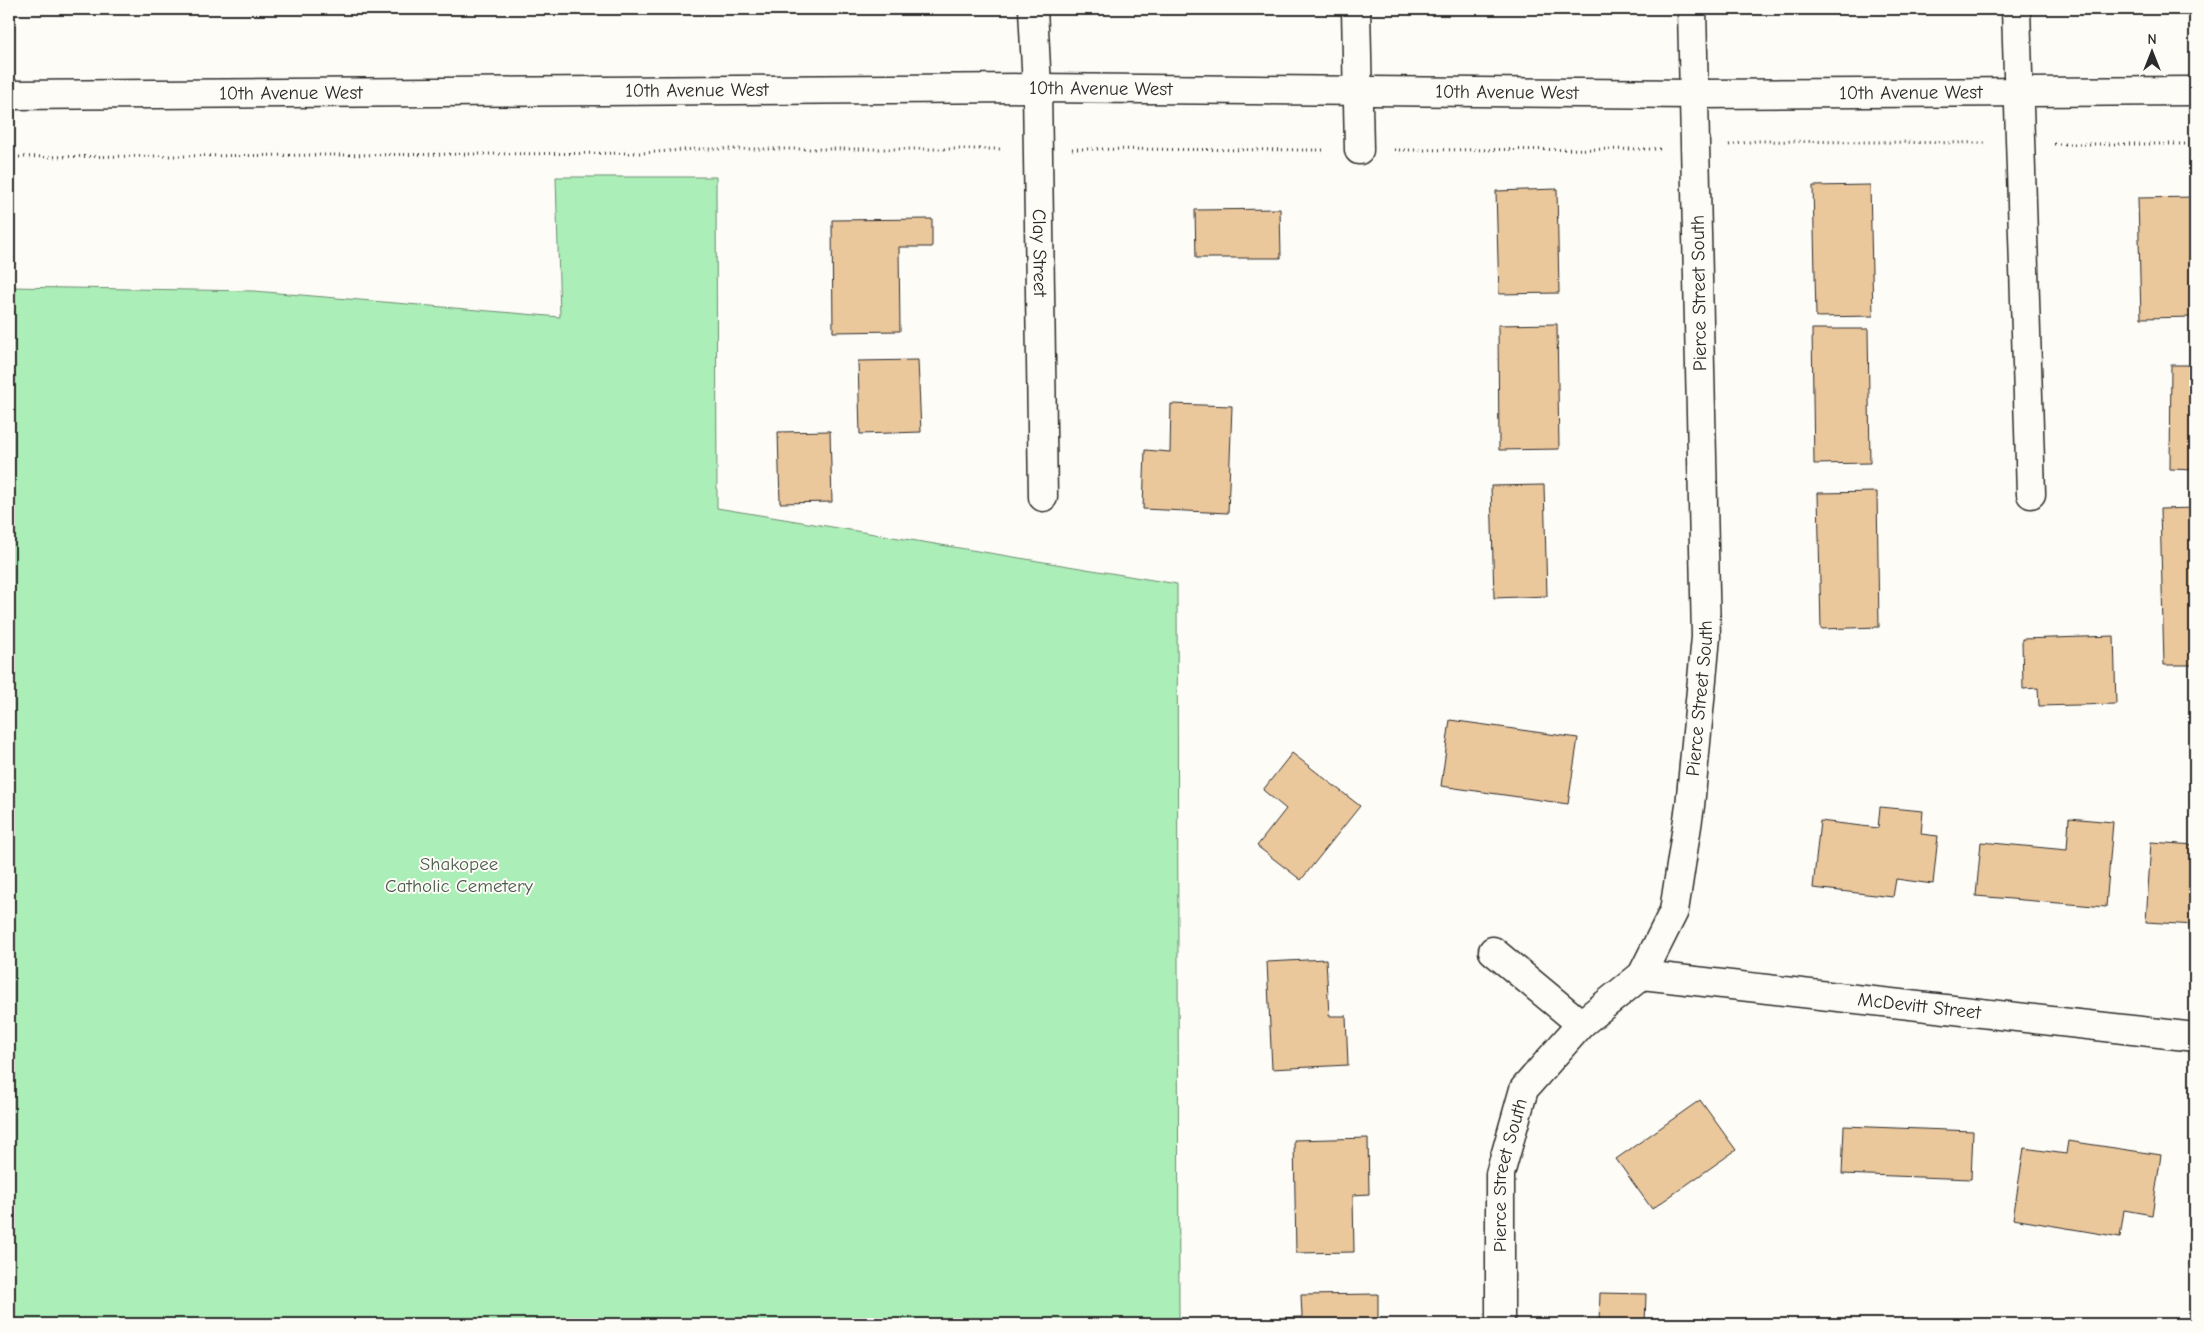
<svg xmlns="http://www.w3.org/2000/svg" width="2204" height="1333" font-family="'Comic Neue',sans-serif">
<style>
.green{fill:#aceeb7;stroke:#6c8c71}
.building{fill:#ebc79c;stroke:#2b2b2b}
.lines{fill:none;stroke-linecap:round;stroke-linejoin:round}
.minor-casing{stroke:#2b2b2b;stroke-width:31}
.major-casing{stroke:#2b2b2b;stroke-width:31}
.path{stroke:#2b2b2b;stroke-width:3;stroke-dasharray:1 4;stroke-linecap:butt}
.minor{stroke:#fdfcf7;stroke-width:28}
.major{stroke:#fdfcf7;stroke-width:28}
.labels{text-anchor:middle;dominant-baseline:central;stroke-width:4;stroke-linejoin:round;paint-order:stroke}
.street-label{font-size:19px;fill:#2b2b2b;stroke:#fdfcf7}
.park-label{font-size:19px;fill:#4b5c4e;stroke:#fdfcf7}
</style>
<rect width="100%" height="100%" fill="#fdfcf7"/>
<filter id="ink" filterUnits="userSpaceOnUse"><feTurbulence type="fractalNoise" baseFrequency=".02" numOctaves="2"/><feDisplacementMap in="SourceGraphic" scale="10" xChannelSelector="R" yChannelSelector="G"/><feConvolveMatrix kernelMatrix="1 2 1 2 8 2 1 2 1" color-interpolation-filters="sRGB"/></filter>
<g filter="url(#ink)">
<path class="green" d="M556,177H716L717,508L1177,584L1179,1324H9V287L254,291L560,317Z"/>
<path class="building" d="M1870,185L1873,316L1816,317L1813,186Z
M1557,189L1559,293L1499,294L1496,191Z
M2195,197V317L2141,318L2138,198Z
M1280,209L1281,258H1196L1195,210Z
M932,219V247H899L900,331L833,332L832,220Z
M1557,324L1559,449L1499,450L1498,325Z
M1812,329H1868L1870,463L1814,464Z
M918,360L921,432L860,434L858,361Z
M2171,365H2195V470L2170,469Z
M1171,404L1232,406L1228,513L1143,509L1145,450L1170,452Z
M830,431L832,502L780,503L778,432Z
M1544,485L1547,596L1494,598L1491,486Z
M1877,492L1879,627L1821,629L1818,493Z
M2195,508V665H2164L2160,509Z
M2114,636L2116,704L2039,706L2038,688L2023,689L2022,639Z
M1450,720L1578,738L1568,804L1441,786Z
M1292,753L1360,806L1301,880L1257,846L1286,809L1263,790Z
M1880,807L1923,811L1921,834L1938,836L1933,884L1896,879L1893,897L1813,888L1820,821L1878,828Z
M2069,818L2113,822L2106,907L1976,896L1981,842L2067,850Z
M2151,842L2195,845V925L2146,922Z
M1326,959L1329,1016H1346L1348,1065L1272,1069L1267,962Z
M1700,1100L1736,1150L1652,1209L1616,1159Z
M1844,1126L1973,1131L1971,1179L1842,1174Z
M1368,1138L1369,1194L1353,1195L1354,1252L1296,1253L1294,1140Z
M2068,1141L2161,1155L2152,1215L2124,1210L2120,1237L2013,1219L2024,1148L2066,1154Z
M1600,1293L1646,1294L1645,1324H1599Z
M1378,1294V1324H1279V1318L1302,1317L1301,1295Z"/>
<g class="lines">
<defs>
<g id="minor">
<path id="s1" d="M1033,9L1037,88L1043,497"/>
<path d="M1356,9L1359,150"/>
<path d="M2016,9L2031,494"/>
<path d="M1493,951L1581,1024"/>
<path id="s2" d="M1642,975L2195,1037"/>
<path id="s3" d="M1500,1324V1174L1524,1089L1581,1024L1642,975L1674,911L1690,806L1706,637L1692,9"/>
</g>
<g id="major">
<path id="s4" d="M9,95L1037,88L1695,94L2195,91"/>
</g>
</defs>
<use href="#minor" class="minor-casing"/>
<use href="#major" class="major-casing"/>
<path class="path" d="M2054,144H2195
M1729,145L1756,141L1985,143
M1072,149L1325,150
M1394,150L1660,149
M9,157L643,153L696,149H1003"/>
<use href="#minor" class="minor"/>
<use href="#major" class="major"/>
</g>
</g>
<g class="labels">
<g class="street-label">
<text stroke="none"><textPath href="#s4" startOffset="1092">10th Avenue West</textPath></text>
<text stroke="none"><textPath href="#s4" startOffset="688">10th Avenue West</textPath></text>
<text stroke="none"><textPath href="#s4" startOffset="1498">10th Avenue West</textPath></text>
<text stroke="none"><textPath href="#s4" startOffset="282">10th Avenue West</textPath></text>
<text stroke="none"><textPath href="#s4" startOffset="1902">10th Avenue West</textPath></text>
<text stroke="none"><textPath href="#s1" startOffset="244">Clay Street</textPath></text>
<text transform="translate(1699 293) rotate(-91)">Pierce Street South</text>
<text stroke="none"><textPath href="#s3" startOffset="689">Pierce Street South</textPath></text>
<text stroke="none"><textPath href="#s2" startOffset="279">McDevitt Street</textPath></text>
<text stroke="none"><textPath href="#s3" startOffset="150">Pierce Street South</textPath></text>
</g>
<g class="park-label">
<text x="459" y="864">Shakopee<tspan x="459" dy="22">Catholic Cemetery</tspan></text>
</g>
</g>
<rect width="2204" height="1333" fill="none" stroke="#fdfcf7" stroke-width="30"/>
<rect x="15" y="15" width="2174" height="1303" fill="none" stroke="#2b2b2b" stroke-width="2" filter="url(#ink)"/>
<g transform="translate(2152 52)" stroke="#fdfcf7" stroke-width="4" paint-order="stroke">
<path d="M0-4L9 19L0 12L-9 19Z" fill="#2b2b2b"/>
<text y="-8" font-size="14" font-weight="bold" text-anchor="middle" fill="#2b2b2b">N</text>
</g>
</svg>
